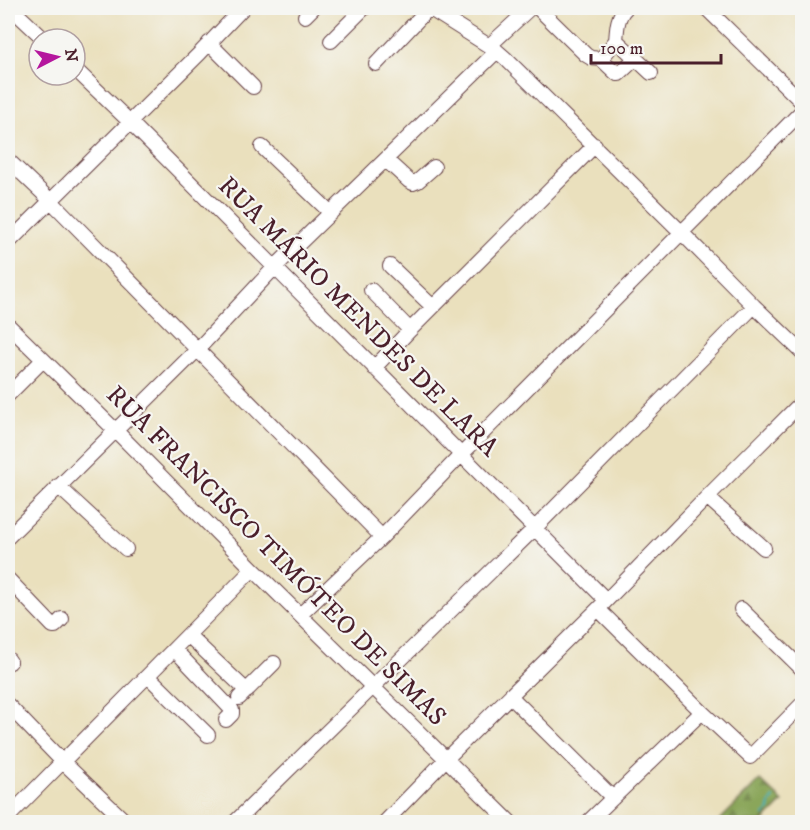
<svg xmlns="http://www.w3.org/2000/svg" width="810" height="830" font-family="'IM FELL DW Pica',serif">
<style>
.forest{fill:url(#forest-firs);stroke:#6a6242;stroke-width:1.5}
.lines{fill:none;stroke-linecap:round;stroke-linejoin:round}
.stream{stroke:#41b1ba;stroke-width:2}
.minor-casing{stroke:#623c41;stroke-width:16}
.minor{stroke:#fff;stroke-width:14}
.labels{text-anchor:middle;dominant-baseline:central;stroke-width:4.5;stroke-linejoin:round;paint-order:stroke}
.street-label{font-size:26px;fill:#4a1f2b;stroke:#f6f6f2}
</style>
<defs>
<pattern id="forest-firs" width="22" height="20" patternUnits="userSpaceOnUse" patternTransform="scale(1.5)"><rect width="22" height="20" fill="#8aa65a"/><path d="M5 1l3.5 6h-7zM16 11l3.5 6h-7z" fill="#73874b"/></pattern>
</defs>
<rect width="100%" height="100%" fill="#f6f6f2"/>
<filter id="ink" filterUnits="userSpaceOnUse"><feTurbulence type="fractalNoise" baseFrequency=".0167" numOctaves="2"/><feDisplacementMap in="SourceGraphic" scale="12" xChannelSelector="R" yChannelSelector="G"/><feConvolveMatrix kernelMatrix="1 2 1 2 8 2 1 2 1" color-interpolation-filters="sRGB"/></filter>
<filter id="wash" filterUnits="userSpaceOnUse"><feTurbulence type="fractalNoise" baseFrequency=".008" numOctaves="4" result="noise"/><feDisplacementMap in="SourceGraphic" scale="24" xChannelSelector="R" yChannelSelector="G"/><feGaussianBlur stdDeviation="1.35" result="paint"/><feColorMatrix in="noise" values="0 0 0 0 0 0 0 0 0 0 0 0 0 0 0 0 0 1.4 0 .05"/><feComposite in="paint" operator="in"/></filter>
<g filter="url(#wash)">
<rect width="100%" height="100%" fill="#eae0bd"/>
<path class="forest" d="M760,780L783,802L763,822H718Z"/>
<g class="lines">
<path class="stream" d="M764,815L769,810L770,803L774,798"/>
</g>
</g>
<g filter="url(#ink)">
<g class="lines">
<defs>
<path id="minor" d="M11,8L44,39
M429,8L497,51L505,58L682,233L754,306L802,352
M538,8L586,55L591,58L601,59L617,74H619L636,58
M706,8L802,102
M305,16L313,8
M331,41L364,8
M616,41C617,29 617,16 626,8
M209,43L253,87
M489,46L530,8
M601,59L614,43L616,41L618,42L651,73
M376,64L429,8
M75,69L130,122L606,600
M262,147L331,213
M8,160L50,200L382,537
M386,160L409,181L413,183L418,181L434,167
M8,243L200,53L243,8
M390,266L433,307
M371,290L410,330
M8,325L115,430L253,569L510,822
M374,368L410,330L595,145
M8,395L43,360
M58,486L126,549
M707,497L764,548
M8,537L198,349L275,267L497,51
M8,579L53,626H55L62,619
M598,609L702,712L750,757L802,704
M741,609L802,669
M300,615L382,537L461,455L802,111
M188,635L247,691
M174,649L232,710V714L226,720
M8,659L10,662
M148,676L208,735
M510,696L613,798
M239,698L274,663
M8,705L63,762L126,822
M8,817L253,569
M235,822L535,528L754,306
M385,822L446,759L598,609L710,494L802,402
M588,822L702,712"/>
</defs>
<use href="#minor" class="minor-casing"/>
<use href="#minor" class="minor"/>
</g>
</g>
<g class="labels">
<g class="street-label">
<text transform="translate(358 317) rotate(45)">RUA MÁRIO MENDES DE LARA</text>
<text transform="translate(276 556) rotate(45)">RUA FRANCISCO TIMÓTEO DE SIMAS</text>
</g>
</g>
<rect width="810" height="830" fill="none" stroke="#f6f6f2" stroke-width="30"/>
<g transform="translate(57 57) rotate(83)"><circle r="28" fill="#f6f6f2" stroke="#b1a0a2" stroke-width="1.5"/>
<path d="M0-4.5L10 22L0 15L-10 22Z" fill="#b5179e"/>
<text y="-9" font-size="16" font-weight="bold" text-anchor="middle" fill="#4a1f2b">N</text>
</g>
<path d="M591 54v9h130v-9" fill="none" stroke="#4a1f2b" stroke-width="3"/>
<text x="600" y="54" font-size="18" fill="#4a1f2b" stroke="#f6f6f2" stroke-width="4.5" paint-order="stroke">100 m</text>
</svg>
